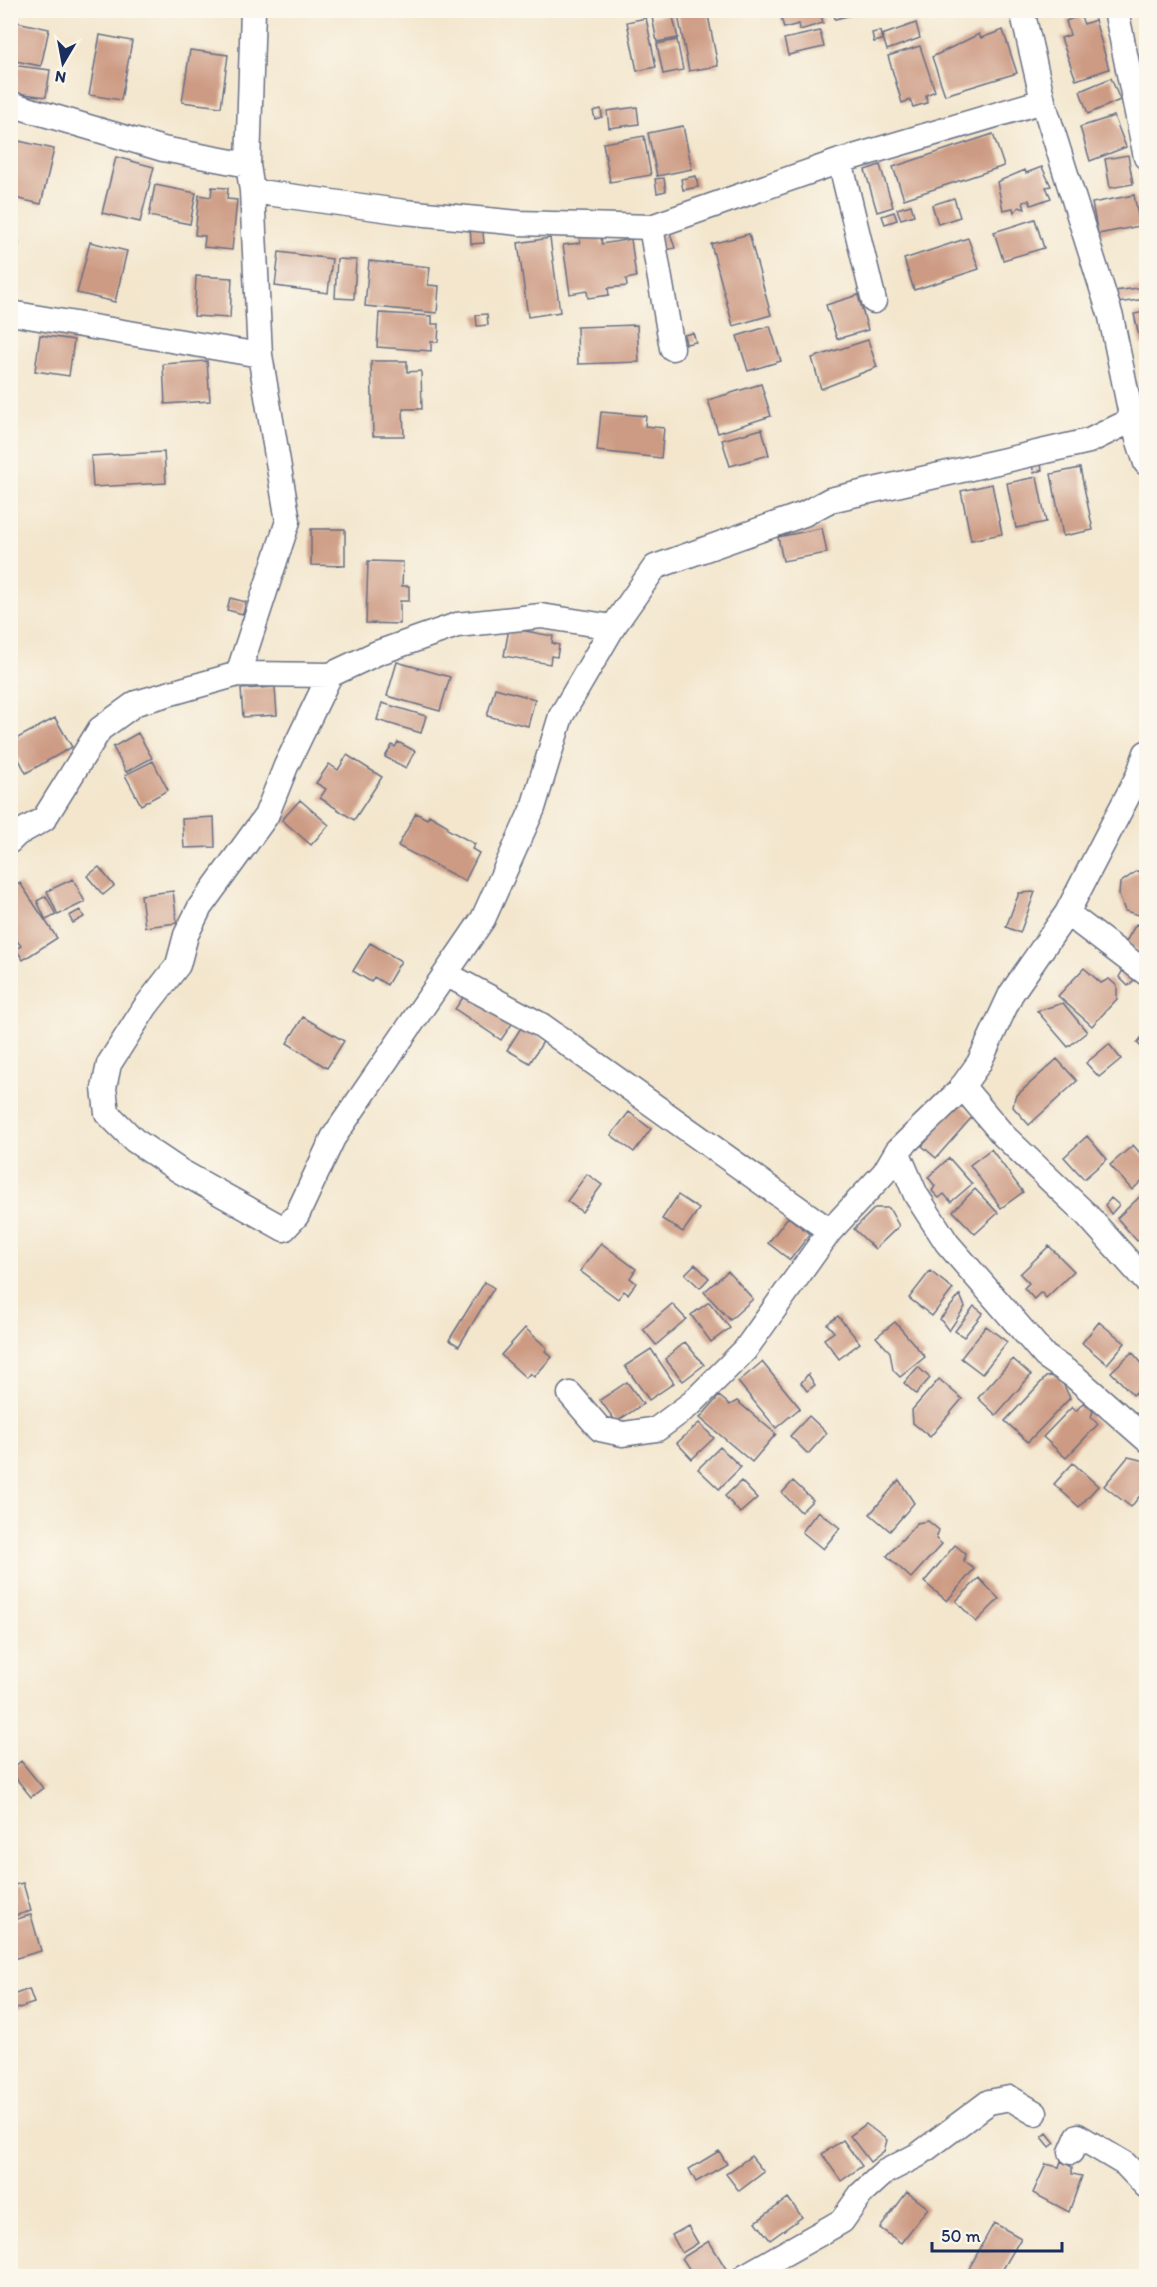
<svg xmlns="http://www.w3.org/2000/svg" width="1157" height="2287" font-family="Itim,sans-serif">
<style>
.building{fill:#cd9b84}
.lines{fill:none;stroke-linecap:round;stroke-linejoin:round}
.minor-casing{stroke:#676f85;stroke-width:27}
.minor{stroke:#fff;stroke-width:24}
</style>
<rect width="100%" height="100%" fill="#fbf7ec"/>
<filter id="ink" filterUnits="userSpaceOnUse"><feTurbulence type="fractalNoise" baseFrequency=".0167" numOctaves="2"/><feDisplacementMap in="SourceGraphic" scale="12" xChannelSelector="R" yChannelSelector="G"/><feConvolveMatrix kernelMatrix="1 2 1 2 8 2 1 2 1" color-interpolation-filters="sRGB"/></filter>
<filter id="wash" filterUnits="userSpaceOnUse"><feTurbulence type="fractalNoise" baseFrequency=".008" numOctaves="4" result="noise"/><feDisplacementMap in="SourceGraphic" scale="24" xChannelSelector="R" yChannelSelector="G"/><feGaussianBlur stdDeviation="1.35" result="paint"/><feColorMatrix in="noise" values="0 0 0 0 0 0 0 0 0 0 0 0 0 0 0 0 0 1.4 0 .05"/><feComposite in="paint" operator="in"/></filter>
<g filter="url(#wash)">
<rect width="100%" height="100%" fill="#f3e6cd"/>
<g id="blocks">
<path class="building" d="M677,10H707L718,66L689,71Z
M779,10H820L823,23L800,30L799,24L784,28Z
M833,10H867V11L835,19Z
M672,13L678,38L657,42L652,17Z
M1080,15L1084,24L1095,20L1109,69L1076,80L1061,38L1070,35L1066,21Z
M646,18L656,67L637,71L627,22Z
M17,22L49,29L41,66L10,60Z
M916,23L920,38L887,50L882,35Z
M1003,30L1017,73L945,95L932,57L979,34L981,38Z
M820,31L824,47L788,55L784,39Z
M880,31L882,40L874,42L872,33Z
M100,35L132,41L121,100L89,95Z
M677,40L683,70L663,74L657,44Z
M920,46L935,91L926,95L927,103L913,107L910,100L902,103L888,56Z
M190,50L228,55L221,107L182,102Z
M10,65L50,70L46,97L10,92Z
M1111,78L1120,100L1088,114L1080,91Z
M637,107L639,124L609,128L607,111Z
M601,109L602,117L595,119L593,111Z
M1114,116L1126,147L1090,161L1080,127Z
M683,126L692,169L657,176L648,133Z
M993,134L1004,166L904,199L893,167Z
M644,136L651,175L610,182L603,143Z
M19,141L54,149L41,204L10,197V179Z
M1128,155L1133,184L1110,188L1105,159Z
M116,157L154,167L140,222L102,213Z
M880,165L893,207L877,212L865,170Z
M1042,167L1051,186L1046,187L1051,198L1031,205L1029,200L1023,202L1025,209L1019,207L1014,212L1013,208L1003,210L997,182L1025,170L1026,173Z
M696,176L698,187L683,190L681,179Z
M664,178L666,191L657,193L655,179Z
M155,185L196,193L190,224L149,216Z
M212,187L228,188L227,199L237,200L232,250L204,247L205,236L195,235L199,195L211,197Z
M1134,195L1140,226L1098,234L1092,203Z
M954,198L960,217L938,224L932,205Z
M911,205L914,215L901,219L897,209Z
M894,212L897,220L885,224L882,216Z
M1035,219L1044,248L1003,260L994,232Z
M482,222L484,243L471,244L470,223Z
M600,231L602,244L631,239L636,277L626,279L627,286L608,288L609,295L588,298L587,291L570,294L563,245L580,243L579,234Z
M670,233L675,248L662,251L658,236Z
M749,234L771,315L733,326L711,244Z
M550,238L560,312L528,317L518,243Z
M968,238L979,269L914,290L904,259Z
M10,241L19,243L11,272H10Z
M90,242L127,251L115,302L77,293Z
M279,252L332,259L328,293L275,286Z
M337,259L356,260L354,299L335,298Z
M369,261L430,267L428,285L439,286L437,313L365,306Z
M196,276L232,278L230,318L194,316Z
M1146,287V299L1117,303L1115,291Z
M858,295L868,330L837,339L826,305Z
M1146,312V344L1141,345L1134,314Z
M379,313L432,316V324H439L438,342H431V351L377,347Z
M487,314L488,325L477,326L476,315Z
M637,325L639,362L578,364L577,327Z
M770,326L781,361L748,371L737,336Z
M693,333L696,342L686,344L684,335Z
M40,335L74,340L69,376L35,371Z
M868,340L877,367L821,389L812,358Z
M207,361L210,401L165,404L163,364Z
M371,361H407V372L421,371L422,409H403L404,436H373Z
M761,384L771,416L718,433L708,400Z
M601,412L646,416L645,426L664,428L661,458L597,451Z
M762,429L769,455L730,466L722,440Z
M164,452L166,483L93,487L91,456Z
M1040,459L1042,470L1034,473L1031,462Z
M1080,468L1093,530L1063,536L1051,474Z
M1037,477L1046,522L1016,528L1007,483Z
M992,484L1002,534L971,540L961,491Z
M822,528L827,553L783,561L778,537Z
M311,529H345V566L311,565Z
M368,561L403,562L402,586H409V601H400V624L366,623Z
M230,598L246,602L243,614L227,610Z
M509,628L553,636L552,643L559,645L557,657L551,656L550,664L504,656Z
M397,662L450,677L440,711L387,696Z
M275,687L277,715L243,717L241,689Z
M495,688L535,699L528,726L487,716Z
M382,703L426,716L421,733L377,720Z
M55,718L72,747L26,773L10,742Z
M138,733L152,758L126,772L113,747Z
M398,742L415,751L406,768L385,757L392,745L395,747Z
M347,755L382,777L354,820L320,798L326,789L316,783L329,764L338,770Z
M153,761L168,790L141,805L125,775Z
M300,800L329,825L311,845L282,820Z
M416,813L427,819L429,815L448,826L447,829L475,844L472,849L479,853L465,881L398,846Z
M214,817L215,847L184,848L182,819Z
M99,867L114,886L103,895L87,876Z
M1137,871L1146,873V917L1125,911L1119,895L1120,883Z
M73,879L85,902L58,915L47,891Z
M20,883L57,938L23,960L16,949L21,946L16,939L10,940V889Z
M173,891L177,923L145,927L141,895Z
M1035,892L1020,933L1006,927L1019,893Z
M46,896L56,915L46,920L37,901Z
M80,910L84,917L73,923L69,916Z
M1136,924L1146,930V956L1125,943Z
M370,943L401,961L387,985L374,977L371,982L353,971Z
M1084,968L1101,983L1109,979L1117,986V999L1092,1026L1058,996Z
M1123,970L1138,976L1128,986L1119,977Z
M468,990L514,1021L501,1040L455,1009Z
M1063,1003L1087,1032L1068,1047L1037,1011Z
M303,1017L344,1041L327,1068L287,1043Z
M522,1026L544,1040L530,1063L507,1050Z
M1146,1032V1051L1137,1043Z
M1109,1044L1121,1059L1099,1077L1086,1063Z
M1057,1059L1077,1081L1029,1125L1013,1107L1015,1097Z
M958,1103L973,1116L936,1158L922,1146Z
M629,1112L651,1129L634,1152L611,1135Z
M1087,1136L1107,1159L1084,1179L1064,1157Z
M1133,1145L1146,1160V1177L1132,1190L1110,1165Z
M991,1149L1023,1192L1001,1208L970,1165Z
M949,1158L972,1184L951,1202L944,1194L939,1198L932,1191L935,1186L928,1177Z
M587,1174L602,1185L582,1212L567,1201Z
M975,1189L998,1213L975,1234L953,1211Z
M1146,1191V1233L1137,1241L1117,1218Z
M678,1195L699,1209L683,1232L662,1219Z
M1111,1198L1119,1205L1111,1214L1105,1205Z
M875,1208H889L899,1226L875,1249L854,1229Z
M788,1217L810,1234L790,1260L768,1243Z
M601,1243L636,1269L630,1278L636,1283L628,1294L624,1291L618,1299L580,1271Z
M1049,1246L1074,1271L1046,1298L1041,1292L1034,1299L1024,1288L1029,1283L1020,1274Z
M695,1264L709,1278L700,1288L685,1274Z
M728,1271L753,1299L730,1320L704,1292Z
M930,1271L953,1289L932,1316L909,1298Z
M485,1282L494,1288L459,1346L449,1340Z
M960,1295L965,1307L949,1331L940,1319Z
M709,1302L730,1328L711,1342L691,1315Z
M672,1304L686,1319L656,1345L643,1329Z
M974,1306L983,1313L964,1337L955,1331Z
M838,1316L860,1343L839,1359L824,1339L834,1332L827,1324Z
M895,1322L925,1357L900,1377L893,1370L890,1352L876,1337Z
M1099,1322L1125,1343L1107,1364L1082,1343Z
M986,1326L1007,1342L982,1374L961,1358Z
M525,1328L547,1348L545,1351L552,1357L534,1377L530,1373L526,1378L501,1355Z
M685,1342L704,1365L683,1381L665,1359Z
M651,1349L674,1383L649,1400L625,1366Z
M1132,1352L1146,1368V1383L1133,1395L1111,1372Z
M1013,1359L1031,1375L996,1415L978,1398Z
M762,1362L800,1408L776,1428L738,1382Z
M918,1367L930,1378L916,1394L904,1383Z
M808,1374L815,1385L807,1391L801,1383Z
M1059,1375L1070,1398L1028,1442L1005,1421L1046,1377Z
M939,1379L962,1399L930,1437L913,1423L912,1410Z
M627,1382L643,1404L616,1422L600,1400Z
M719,1396L730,1405L737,1401L776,1434L752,1462L700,1418Z
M1084,1402L1093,1411L1091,1417L1098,1424L1066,1458L1043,1437L1072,1407L1076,1411Z
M809,1416L827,1433L808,1454L790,1436Z
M699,1423L714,1438L692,1459L677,1443Z
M720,1447L741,1467L719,1489L698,1469Z
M1128,1457L1146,1461V1488L1131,1507L1104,1486Z
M1073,1463L1098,1486L1079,1507L1054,1484Z
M899,1480L914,1503L890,1531L870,1514Z
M741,1481L757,1498L740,1513L725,1496Z
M793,1481L813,1500L801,1512L782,1493Z
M818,1511L840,1528L823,1549L802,1532Z
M928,1521L939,1530L936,1539L942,1544L911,1578L887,1556L917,1523Z
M955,1545L965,1553L964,1561L974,1569L947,1601L924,1582Z
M979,1578L999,1599L976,1622L956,1601Z
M21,1761L43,1788L31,1797L10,1771Z
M23,1883L31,1911L10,1917V1886Z
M31,1915L41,1951L13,1959L10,1921Z
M29,1989L34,2003L10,2011V1996Z
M866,2124L887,2140L884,2151L870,2162L850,2136Z
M1047,2133L1055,2143L1050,2147L1042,2137Z
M843,2140L862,2166L841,2181L822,2154Z
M719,2151L727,2164L696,2182L689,2169Z
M751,2156L764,2172L739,2191L726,2174Z
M1061,2161L1072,2167V2174L1082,2176L1069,2212L1033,2193L1046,2164L1059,2167Z
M907,2192L928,2208L901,2243L880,2228Z
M788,2198L802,2217L770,2240L756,2222Z
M994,2223L1021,2238L999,2276H965Z
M688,2226L698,2243L682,2253L672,2235Z
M709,2241L728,2272L722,2276H694L682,2258Z"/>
</g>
</g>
<g filter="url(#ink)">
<use href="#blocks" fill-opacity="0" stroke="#676f85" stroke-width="1.5"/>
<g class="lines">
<defs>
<path id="minor" d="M253,10L248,165L252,191L260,355L288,521L238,674L330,675L377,653L457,625L541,616L613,627
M1116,10L1146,157
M10,104L163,149L248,165
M840,161L874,301
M252,191L405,212L519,223L651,227L840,161L1043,101
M651,227L672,348
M10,313L260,355
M1132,420L1146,463
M330,675L286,766L266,816L200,907L186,935L178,965L146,1006L109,1064L104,1088L107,1113L134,1140L180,1171L284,1229L297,1215L333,1138L483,919L533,808L561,716L613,627L655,567L804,514L830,500L1089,441L1132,420L1111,317L1043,101L1022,10
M1146,753L1138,776L1067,913L1011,994L979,1063L959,1091L897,1151L916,1195L947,1243L1045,1356L1075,1377L1146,1439
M10,841L17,834L44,819L100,729L136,703L238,674
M1067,913L1146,973
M446,974L541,1025L830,1231
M962,1086L1004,1136L1087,1215L1146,1281
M570,1394L600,1429L623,1434L657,1429L692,1403L745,1350L830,1231L884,1173L897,1151
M1071,2152L1078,2136L1125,2164L1146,2186
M745,2276L842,2221L861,2194L885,2172L918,2155L989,2102L1010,2098L1035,2113"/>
</defs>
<use href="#minor" class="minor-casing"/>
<use href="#minor" class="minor"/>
</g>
</g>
<rect width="1157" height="2287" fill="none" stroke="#fbf7ec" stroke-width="36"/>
<g transform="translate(63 63) rotate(190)" stroke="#fbf7ec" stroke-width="4.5" paint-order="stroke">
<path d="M0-4.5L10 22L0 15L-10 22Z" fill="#1b2f5e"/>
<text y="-9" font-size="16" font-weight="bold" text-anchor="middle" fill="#1b2f5e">N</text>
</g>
<path d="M932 2242v9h130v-9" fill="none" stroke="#1b2f5e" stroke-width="3"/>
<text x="941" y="2242" font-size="18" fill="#1b2f5e" stroke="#fbf7ec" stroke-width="4.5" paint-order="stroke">50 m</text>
</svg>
